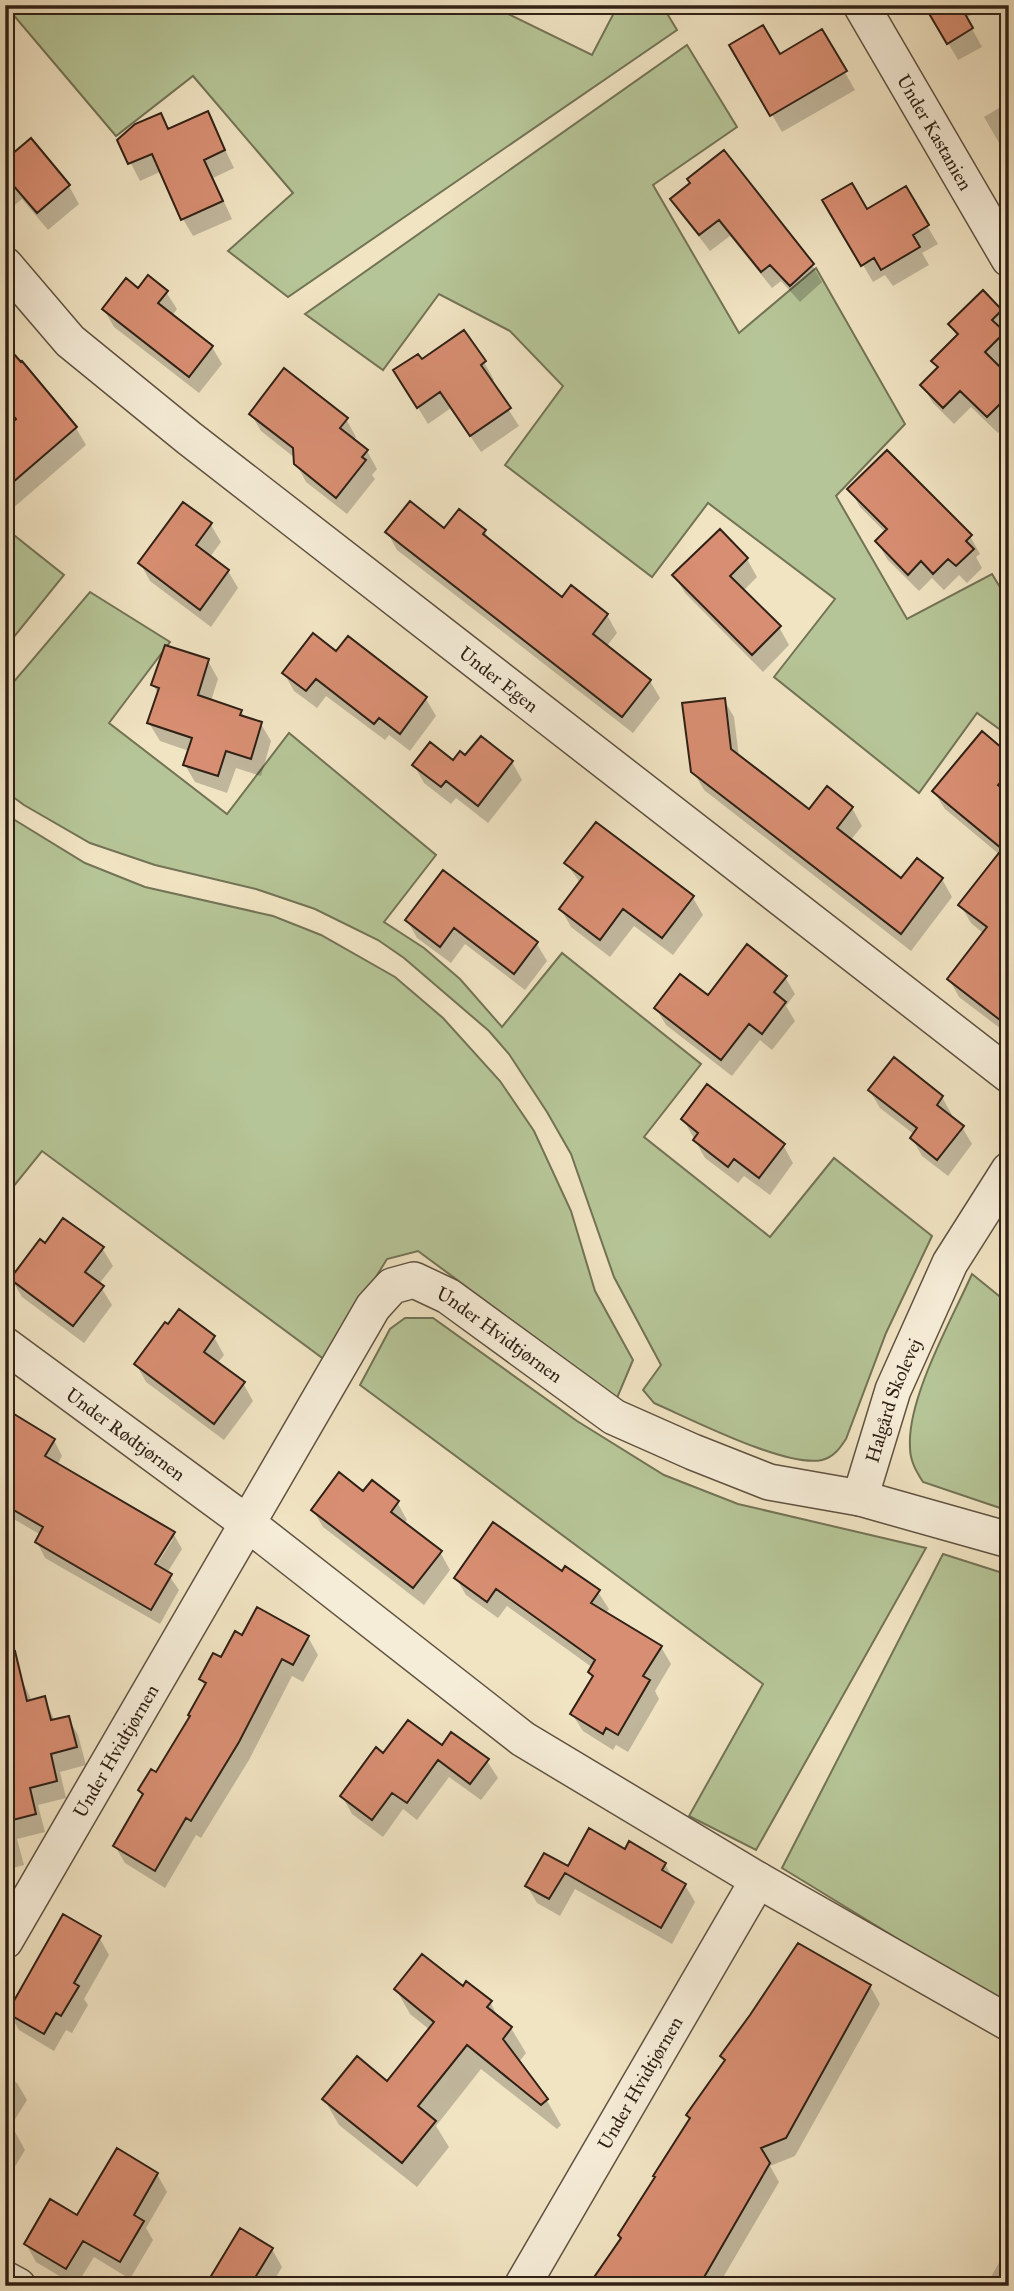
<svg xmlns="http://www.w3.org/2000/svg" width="1014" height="2291" font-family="'IM FELL Great Primer',serif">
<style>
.green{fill:#b6c597;stroke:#737356;stroke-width:2}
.shadow{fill:#0003;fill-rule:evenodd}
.building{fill:#d88e72;stroke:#302116;stroke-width:2}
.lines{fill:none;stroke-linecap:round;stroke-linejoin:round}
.minor-casing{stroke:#605241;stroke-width:38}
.minor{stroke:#f6edd8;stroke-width:35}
.labels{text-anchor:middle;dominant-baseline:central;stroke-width:5;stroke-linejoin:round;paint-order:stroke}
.street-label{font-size:19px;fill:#302116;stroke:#f6edd8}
</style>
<rect width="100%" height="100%" fill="#f1e4c3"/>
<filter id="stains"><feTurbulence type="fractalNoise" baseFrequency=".00286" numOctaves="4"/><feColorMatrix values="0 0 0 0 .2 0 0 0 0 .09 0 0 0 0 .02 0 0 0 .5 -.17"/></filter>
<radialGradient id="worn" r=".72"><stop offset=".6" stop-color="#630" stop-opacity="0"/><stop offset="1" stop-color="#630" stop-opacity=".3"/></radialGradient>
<path class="green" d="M5,5H490L592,55L618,5H662L677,30L288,297L228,251L293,193L193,76L116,136Z
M687,45L737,127L653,185L739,333L816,268L905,424L836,496L907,619L992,574L1009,602V736L977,713L919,793L774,677L835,599L708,503L652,577L505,465L563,386L510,331L439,294L383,370L305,314Z
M5,528L64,575L5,648Z
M90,592L170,642L109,723L227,814L289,733L436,855L384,922L424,948L460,979L502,1027L562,953L701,1064L644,1137L770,1237L834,1158L932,1236L886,1333L846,1439C840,1448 834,1457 822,1460C786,1468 691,1419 654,1403L643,1390L661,1365L614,1277L571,1154L547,1112L509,1054L489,1031L404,958L378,940L315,909L256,889L155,865L90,843L24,805L5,791V692Z
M5,814L85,863L145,887L273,916L321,935L395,977L443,1018L500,1081L534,1131L571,1211L595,1291L633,1360L617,1398L418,1251L387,1259L325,1360L42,1151L5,1197Z
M972,1274L1009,1304V1511L923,1482C916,1471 910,1461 910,1447C907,1398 952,1319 972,1274Z
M405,1318H433L577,1421L664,1475L738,1504L926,1548L756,1850L689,1816L763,1684L360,1385L390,1329Z
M943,1554L1009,1575V2007L782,1868Z"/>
<path class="shadow" d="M510,5H538L535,14Z
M580,5H598L595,11Z
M926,5H988L966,18L982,47L958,60Z
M821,31L855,90L782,132L732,46L779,56Z
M1009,102V160L984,117Z
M207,113L234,168L213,178L232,219L193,236L183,219L162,171L140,181L119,140L160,115L169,130Z
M31,141L69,186L79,204L48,230L22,199L5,213V147L13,156Z
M692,184L812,265L822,282L800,302L781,281L772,288L730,236L710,251L683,216L673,199Z
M905,189L938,244L922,253L929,265L893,286L885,275L873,282L825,201L867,211Z
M138,290L166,292L177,309L172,316L212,347L222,364L199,393L114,327L104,310Z
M1001,311L1009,325V330L1004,335L1009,343V355L997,367L1009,379V423L998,433L971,407L954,424L933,403L922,385L938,369L934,362L958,338L950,325Z
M5,358L76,428L86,445L12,509L5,501Z
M484,362L494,380L491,382L519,426L481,452L451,408L428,424L406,388Z
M251,414L346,419L356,437L353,441L367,451L377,469L372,475L375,479L347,514L306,482L296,463L295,458L261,431Z
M850,489L970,536L980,554L976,557L982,568L967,583L959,575L944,590L932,578L919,591L887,559L877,541L886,533L860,507Z
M459,511L485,532L491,542L563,599L607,615L617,633L606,647L650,681L660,698L633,733L397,550L387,532L444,530Z
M211,525L221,542L210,557L228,571L238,588L211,627L150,581L140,563Z
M747,559L757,577L743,591L779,627L789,645L763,672L685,593L674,575Z
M348,638L426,699L436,716L410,751L389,735L385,740L326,696L317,708L294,691L284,673L336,653Z
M208,661L218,679L211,701L241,711L245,718L261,724L271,741L261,776L236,768L227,793L195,782L185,765L189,751L160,741L149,723L159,695L153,685Z
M724,700L734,717L739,757L809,812L852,808L862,826L850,841L902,880L942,879L952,897L911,951L704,790L693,771Z
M1009,756V1035L959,997L949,979L984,934L971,923L961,906L1000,855L945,809L934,792Z
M466,758L512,762L522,780L488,823L456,798L451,804L424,783L414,765L453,763Z
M566,863L693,898L703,915L673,955L634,926L610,957L571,927L561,909L581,884Z
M443,872L537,944L547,961L525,990L465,944L451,963L417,938L407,920Z
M785,977L795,994L786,1006L795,1021L772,1050L760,1040L732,1076L666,1025L656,1008L708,997Z
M870,1091L942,1097L952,1115L950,1117L962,1127L972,1144L948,1176L922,1156L912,1138L915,1135L880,1108Z
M683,1119L783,1145L793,1163L770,1195L744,1176L738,1183L705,1158Z
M45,1245L102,1248L113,1266L99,1284L112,1305L84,1343L22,1297L12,1280Z
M214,1337L224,1355L217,1364L243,1383L253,1401L224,1440L146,1382L136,1364Z
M5,1411L54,1440L62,1456L57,1465L173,1533L182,1549L167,1573L179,1590L160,1624L45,1558L37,1542L41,1535L5,1514ZM169,1539H173L152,1572L149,1571Z
M364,1493L397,1502L407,1520L404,1524L440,1552L450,1570L424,1605L323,1527L313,1510Z
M562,1573L598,1592L609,1609L605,1614L661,1647L671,1664L655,1691L659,1699L628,1752L616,1745L613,1750L583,1731L572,1714L594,1678L590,1672L593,1668L507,1606L498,1618L466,1595L456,1578Z
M242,1637H308L318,1655L303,1682L292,1676L249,1760L201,1838L196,1835L165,1888L125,1863L115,1846L143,1797L140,1790L157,1775L191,1717L205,1687L201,1679Z
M5,1673L20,1676L32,1701L44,1698L55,1721L68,1718L78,1735L86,1765L60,1772L66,1798L38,1805L45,1832L17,1839L24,1865L5,1870Z
M442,1748L487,1761L498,1778L481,1800L449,1777L417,1820L403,1809L383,1837L352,1814L342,1796L384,1756Z
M625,1851L665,1864L673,1878L685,1885L695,1902L672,1944L575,1889L560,1916L537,1903L527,1886L568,1868Z
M99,1937L109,1955L84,1999L88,2005L72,2033L66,2030L54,2051L19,2030L9,2013Z
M870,1986L880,2004L795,2156L770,2166L779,2182L718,2286H590L622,2239L691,2120L688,2116L725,2062L722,2056Z
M396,1989H463L490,2002L500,2020L511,2028L526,2053L519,2062L546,2099L561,2125L557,2129L481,2069L436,2126L449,2147L417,2187L339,2125L324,2099L387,2083L430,2030L410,2014Z
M5,2076L17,2083L27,2100L9,2129L15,2132L25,2150L5,2183Z
M157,2174L167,2192L146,2228L153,2240L130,2279L94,2257L76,2286L36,2262L26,2244Z
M1009,2245V2286H996L991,2277Z
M272,2249L282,2267L271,2286H207Z"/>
<path class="building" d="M924,5H960L973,28L947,44Z
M763,25L780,54L822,29L847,71L770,116L729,45Z
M208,111L225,150L204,160L223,201L181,220L152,154L128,164L117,140L135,124L161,113L168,129Z
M31,138L70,185L37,213L5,176V160Z
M724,150L814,264L790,286L770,265L761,272L719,220L699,235L670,199L690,183L687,179Z
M852,183L867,209L906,186L929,225L913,235L920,247L881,270L874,258L861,266L822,200Z
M148,275L168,291L158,303L213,346L189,377L102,309L126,278L138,288Z
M983,290L1002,310L992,320L1005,332L985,352L1009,376V395L987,417L960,391L943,408L920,385L938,367L931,361L958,334L948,324Z
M464,330L486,361L481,365L511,408L470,436L440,392L417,408L393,370L418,354L422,359Z
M5,344L21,362L22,361L77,427L5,489V428L16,419L5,406Z
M284,368L348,418L340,428L368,450L362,457L366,460L336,498L294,464L293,448L249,414Z
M887,450L972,535L966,541L974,549L956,566L948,559L933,574L921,561L908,575L875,541L887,529L847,489Z
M410,501L444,528L459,509L486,530L483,534L562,597L571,585L608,614L593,634L651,680L622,717L385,532Z
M183,502L212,523L196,545L229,570L200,610L138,563Z
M720,529L748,558L730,576L781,626L752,655L672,575Z
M313,633L336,651L348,636L427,697L400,734L379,718L374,724L316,679L306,691L282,673Z
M165,645L209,659L198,695L242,710L240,715L262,722L251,759L226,751L218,776L183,765L192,738L147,723L159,688L151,685Z
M725,698L731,749L809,809L827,786L853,807L837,828L901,878L917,858L943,878L901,934L691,772L682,703Z
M982,731L1009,754V772L998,785L1009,794V1027L947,979L987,927L958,905L1002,849L932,791Z
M481,736L513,761L478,806L446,781L441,787L412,765L430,742L453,760L460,751L465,755Z
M596,822L694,896L662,938L623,909L600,940L559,909L583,877L564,863Z
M443,870L538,942L514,974L454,928L440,947L405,920Z
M747,944L787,976L774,992L786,1002L762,1034L749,1024L721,1060L654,1008L680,974L708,995Z
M894,1057L943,1096L937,1105L964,1126L937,1160L910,1138L917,1128L868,1090Z
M707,1084L785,1144L759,1178L734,1159L728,1167L693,1140L698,1133L681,1119Z
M63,1218L104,1247L85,1272L104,1286L73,1326L10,1279L40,1239L45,1243Z
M179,1309L215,1336L204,1352L245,1382L214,1424L134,1364L165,1322L168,1324Z
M14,1414L55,1439L45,1456L175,1532L155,1564L172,1574L151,1610L35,1542L43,1527L5,1505V1428Z
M339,1472L363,1491L372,1480L399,1501L391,1512L442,1551L413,1588L311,1510Z
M493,1522L562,1571L565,1566L600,1590L591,1603L662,1646L643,1676L650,1680L618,1735L606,1728L603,1734L570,1714L593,1676L588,1672L595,1660L496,1589L487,1602L454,1578Z
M257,1607L309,1636L293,1665L282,1659L239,1742L191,1821L186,1818L155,1871L113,1846L143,1794L138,1790L151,1769L156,1772L190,1716L188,1715L206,1683L199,1679L213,1653L221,1657L235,1631L242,1635Z
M15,1651L27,1701L45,1696L51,1720L69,1716L77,1747L51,1754L57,1781L30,1788L36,1814L5,1822V1653Z
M408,1720L442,1745L451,1732L489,1759L470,1784L438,1760L407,1803L392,1793L372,1820L340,1796L376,1747L383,1753Z
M589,1828L625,1849L629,1841L666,1863L662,1870L686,1884L661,1928L565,1873L549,1899L525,1886L544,1853L568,1866Z
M63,1914L101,1936L74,1983L79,1986L61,2016L56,2013L44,2034L7,2013Z
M798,1943L871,1985L786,2138L761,2148L770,2163L699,2286H588L621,2238L618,2235L655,2177L653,2176L690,2118L686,2115L725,2060L720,2056L750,2015Z
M422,1954L463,1986L466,1981L492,2001L487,2007L512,2027L503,2039L548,2099L541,2105L467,2045L418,2106L436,2121L402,2163L322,2099L357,2056L387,2081L434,2022L394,1989Z
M117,2148L158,2173L134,2215L144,2221L120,2262L83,2241L66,2269L24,2244L50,2199L77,2215Z
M240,2228L273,2248L250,2286H205Z"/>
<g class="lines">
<defs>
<g id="minor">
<path id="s1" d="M861,5L1009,259"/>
<path id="s2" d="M5,265L70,341L189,438L1009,1075"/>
<path id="s3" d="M5,1345L247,1523L523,1739L758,1880L522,2286"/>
<path id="s4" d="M860,1498L893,1390L950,1263L1009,1170"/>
<path d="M758,1880L1009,2023"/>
<path id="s5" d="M5,1941L373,1307L392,1286L414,1280L448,1296L614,1417L693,1452L769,1482L860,1498L1009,1540"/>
<path d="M5,2279L18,2286"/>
</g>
</defs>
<use href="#minor" class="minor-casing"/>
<use href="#minor" class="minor"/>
</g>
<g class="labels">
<g class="street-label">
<text stroke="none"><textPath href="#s1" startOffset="147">Under Kastanien</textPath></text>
<text stroke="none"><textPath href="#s2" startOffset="646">Under Egen</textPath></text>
<text stroke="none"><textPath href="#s5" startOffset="886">Under Hvidtjørnen</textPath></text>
<text stroke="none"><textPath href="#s4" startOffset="103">Halgård Skolevej</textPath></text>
<text stroke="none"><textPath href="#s3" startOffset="150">Under Rødtjørnen</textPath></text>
<text stroke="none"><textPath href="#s5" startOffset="220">Under Hvidtjørnen</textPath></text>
<text transform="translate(640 2083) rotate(-60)">Under Hvidtjørnen</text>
</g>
</g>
<rect width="1014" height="2291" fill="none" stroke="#f1e4c3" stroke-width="28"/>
<rect x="7" y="7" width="1000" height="2277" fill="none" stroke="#302116" stroke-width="3.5"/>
<rect x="14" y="14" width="986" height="2263" fill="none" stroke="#302116" stroke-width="2"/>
<rect width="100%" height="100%" filter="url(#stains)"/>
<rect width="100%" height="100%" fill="url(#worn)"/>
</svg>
